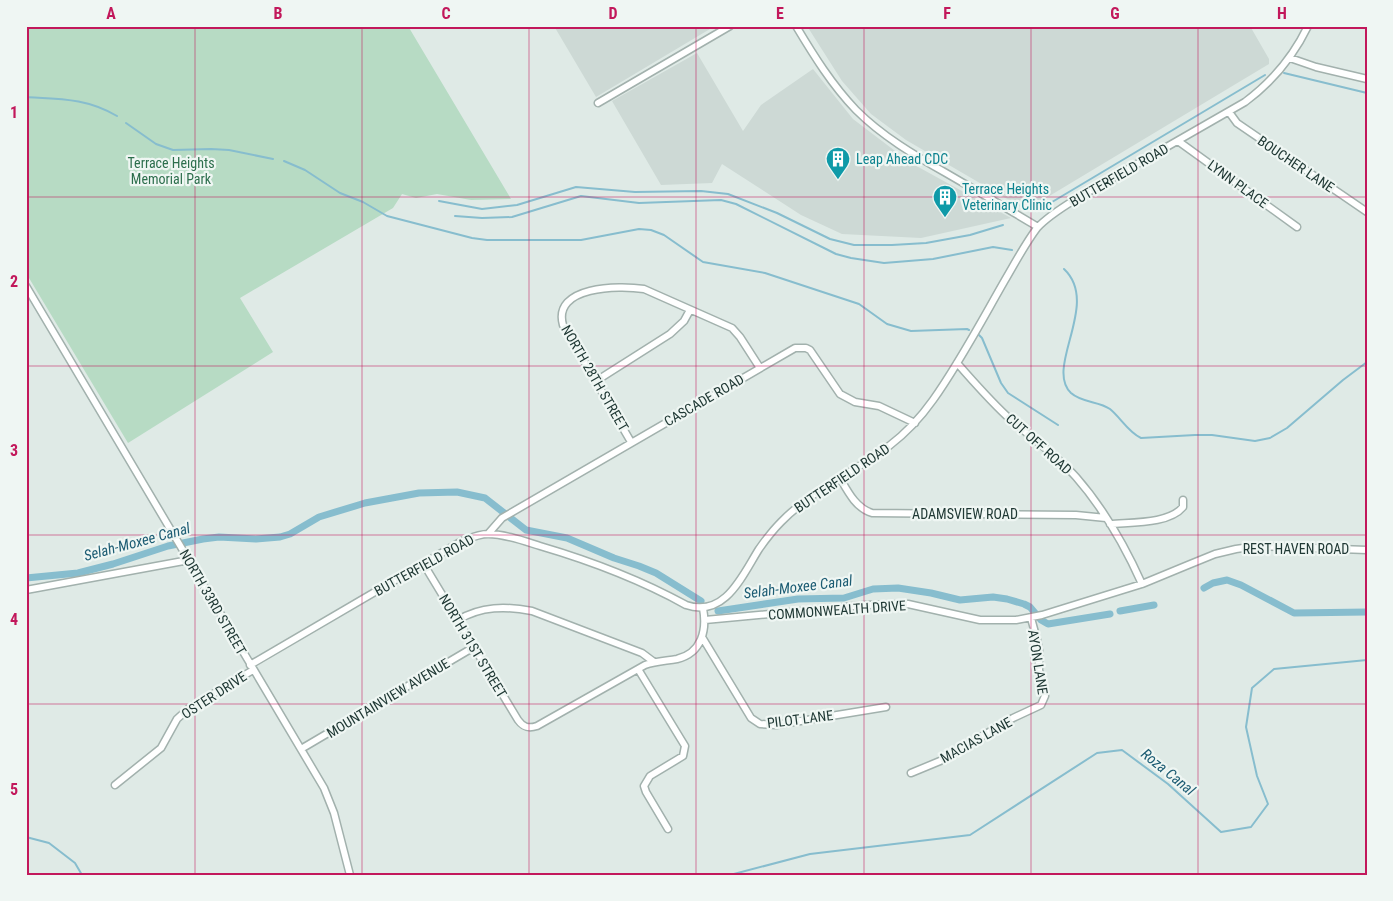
<svg xmlns="http://www.w3.org/2000/svg" width="1393" height="901" font-family="'Roboto Condensed',sans-serif">
<style>
.built{fill:#cdd9d5}
.green{fill:#b7dbc4}
.lines{fill:none;stroke-linecap:round;stroke-linejoin:round}
.stream{stroke:#87bdce;stroke-width:2}
.canal{stroke:#87bdce;stroke-width:7}
.street-casing{stroke:#a2b1ad;stroke-width:9}
.street{stroke:#fff;stroke-width:6}
.grid{fill:none;stroke:#c2185b;stroke-width:1;stroke-opacity:0.55}
.labels{text-anchor:middle;dominant-baseline:central;stroke-width:4.5;stroke-linejoin:round;paint-order:stroke}
.culture-label{font-size:14px;fill:#0d838f;stroke:#eff6f3;text-anchor:start}
.park-label{font-size:14px;fill:#2c6e4c;stroke:#eff6f3}
.street-label{font-size:14px;fill:#203935;stroke:#eff6f3}
.water-label{font-size:15px;font-style:italic;fill:#1c5c73;stroke:#eff6f3}
.neatline{fill:none;stroke:#c2185b;stroke-width:2}
.grid-label{font-size:16px;text-anchor:middle;font-weight:bold;fill:#c2185b}
</style>
<rect width="100%" height="100%" fill="#dfeae6"/>
<path class="built" d="M554,26H715L596,97Z
M807,26H1250L1269,59V64L1026,210L906,140L871,114L842,81Z
M697,53L743,131L761,105L813,69L853,119L878,138L911,163L1011,218L921,238L842,234L801,215L722,164L712,183L661,185L612,101Z"/>
<path class="green" d="M26,26H408L511,199L471,200L437,194L416,198L402,194L393,208L240,298L273,352L128,443L26,273Z"/>
<g class="lines">
<path class="stream" d="M1284,73L1367,93
M26,97C60,99 87,98 117,116
M126,123L156,144L173,150L211,149L229,150L273,159
M284,161L305,170L340,193L363,202L387,216L472,238L487,240H581L639,229L651,230L664,235L703,262L765,273L859,304L887,324L911,331L967,329L969,330
M439,201L482,209L517,205L576,187L635,192L701,191L728,194L777,213L830,239L854,245H892L926,243L970,235L1003,225
M1037,211L1265,75
M455,216L482,218L512,217L581,196L639,203L721,200L736,204L836,254L851,258L884,263L933,259L993,247L1012,250
M1064,269C1101,304 1044,367 1071,393C1082,403 1099,401 1110,409C1121,418 1128,432 1141,438L1195,435H1212L1255,441L1270,438L1287,428L1343,380L1367,362
M979,335L982,338L1001,383L1008,393L1058,425
M26,837L49,843L75,863L82,875
M730,875L810,854L970,835L1097,753L1122,750L1168,784L1221,832L1251,827L1268,804L1257,776L1246,727L1252,688L1274,669L1367,660"/>
<path class="canal" d="M26,578L78,573L113,564L168,546L203,539L219,537L256,539L280,537L290,534L319,517L365,503L419,493L457,492L485,498L526,530L567,538L614,558L639,566L656,573L701,601
M1204,588L1213,583L1227,580L1241,585L1294,613L1367,612
M718,611L798,599L844,598L873,589L898,588L931,593L960,600L993,597L1007,599L1024,604L1030,607L1041,620L1048,624L1110,614
M1120,611L1154,605"/>
<defs>
<path id="street" d="M796,26C814,56 832,85 856,110C882,136 914,155 946,173C977,191 1008,209 1038,227
M1290,58L1316,67L1367,79
M598,103L730,26
M1229,112L1237,123L1367,212
M1178,141L1297,227
M26,286L324,788L334,813L350,875
M957,363C974,382 991,402 1010,419C1032,438 1056,455 1076,477C1104,509 1125,546 1142,584
M596,381L670,334L684,321L690,310
M631,442L563,325C552,286 619,285 644,289L732,328L740,337L760,368
M840,478C848,492 856,508 872,513L1076,515L1106,518
M1110,524C1132,522 1169,524 1183,507V500
M488,534L502,518L795,348H806L810,350L840,394L855,402L879,406L915,423
M423,563L518,720C523,727 528,729 537,726L645,665C656,661 666,661 677,659C702,653 707,630 703,608
M26,590L189,560
M458,620C481,606 506,606 532,611L642,653L654,662
M705,620L866,605L908,604L980,620H1016L1042,615L1142,584L1188,565L1215,554L1236,549L1257,546L1367,550
M702,637L751,718L760,724L776,725L886,707
M250,665L462,541C470,538 479,534 488,534C505,534 524,541 540,546C591,561 639,579 686,605C725,618 742,576 759,549C766,539 773,530 781,522C812,490 853,473 889,446C906,433 921,417 933,400C960,362 982,320 1005,280C1015,263 1025,244 1037,228C1048,216 1063,207 1076,199L1245,102C1272,82 1293,57 1308,26
M638,669L685,746L683,756L650,776L644,786L646,792L668,829
M301,749L474,647
M911,773L940,761L1013,718L1041,705L1045,696L1039,670V651L1037,640L1031,618
M115,785L161,748L177,719L188,709L253,670"/>
</defs>
<use href="#street" class="street-casing"/>
<use href="#street" class="street"/>
</g>
<path class="grid" d="M195,26V875M362,26V875M529,26V875M696,26V875M864,26V875M1031,26V875M1198,26V875M26,197H1367M26,366H1367M26,535H1367M26,704H1367"/>
<defs>
<symbol id="building-pin" viewBox="-11 -11 22 30"><path d="M0 17L-7.5 6A9.5 9.5 0 1 1 7.5 6Z" fill="#0f9aa8" stroke="#eff6f3"/><path d="M-4-6H4V6H1V3H-1V6H-4ZM-2.5-4.3h1.7v1.8h-1.7ZM.8-4.3h1.7v1.8H.8ZM-2.5-1h1.7V.8h-1.7ZM.8-1h1.7V.8H.8Z" fill="#fff"/></symbol>
</defs>
<g fill-rule="evenodd">
<use href="#building-pin" x="824" y="145" width="28" height="38"/>
<use href="#building-pin" x="931" y="183" width="28" height="38"/>
</g>
<g class="labels">
<g class="culture-label">
<text x="856" y="159">Leap Ahead CDC</text>
<text x="962" y="189">Terrace Heights<tspan x="962" dy="16">Veterinary Clinic</tspan></text>
</g>
<g class="park-label">
<text x="171" y="163">Terrace Heights<tspan x="171" dy="16">Memorial Park</tspan></text>
</g>
<g class="street-label">
<text transform="translate(1296 164) rotate(34)">BOUCHER LANE</text>
<text transform="translate(1119 175) rotate(-30)">BUTTERFIELD ROAD</text>
<text transform="translate(1238 184) rotate(36)">LYNN PLACE</text>
<text transform="translate(595 378) rotate(60)">NORTH 28TH STREET</text>
<text transform="translate(704 400) rotate(-30)">CASCADE ROAD</text>
<text transform="translate(1039 444) rotate(42)">CUT OFF ROAD</text>
<text transform="translate(842 478) rotate(-34)">BUTTERFIELD ROAD</text>
<text x="965" y="514">ADAMSVIEW ROAD</text>
<text x="1296" y="549">REST HAVEN ROAD</text>
<text transform="translate(424 565) rotate(-29)">BUTTERFIELD ROAD</text>
<text transform="translate(213 602) rotate(60)">NORTH 33RD STREET</text>
<text transform="translate(837 610) rotate(-4)">COMMONWEALTH DRIVE</text>
<text transform="translate(473 646) rotate(59)">NORTH 31ST STREET</text>
<text transform="translate(1038 662) rotate(81)">AYON LANE</text>
<text transform="translate(214 695) rotate(-33)">OSTER DRIVE</text>
<text transform="translate(388 698) rotate(-31)">MOUNTAINVIEW AVENUE</text>
<text transform="translate(800 719) rotate(-7)">PILOT LANE</text>
<text transform="translate(976 740) rotate(-29)">MACIAS LANE</text>
</g>
<g class="water-label">
<text transform="translate(137 542) rotate(-15)">Selah-Moxee Canal</text>
<text transform="translate(798 587) rotate(-7)">Selah-Moxee Canal</text>
<text transform="translate(1168 772) rotate(39)">Roza Canal</text>
</g>
</g>
<rect width="1393" height="901" fill="none" stroke="#eff6f3" stroke-width="55"/>
<rect x="28" y="28" width="1338" height="846" class="neatline"/>
<g class="grid-label">
<text x="111" y="19">A</text>
<text x="278" y="19">B</text>
<text x="446" y="19">C</text>
<text x="613" y="19">D</text>
<text x="780" y="19">E</text>
<text x="947" y="19">F</text>
<text x="1115" y="19">G</text>
<text x="1282" y="19">H</text>
<text x="14" y="118">1</text>
<text x="14" y="287">2</text>
<text x="14" y="456">3</text>
<text x="14" y="625">4</text>
<text x="14" y="795">5</text>
</g>
</svg>
